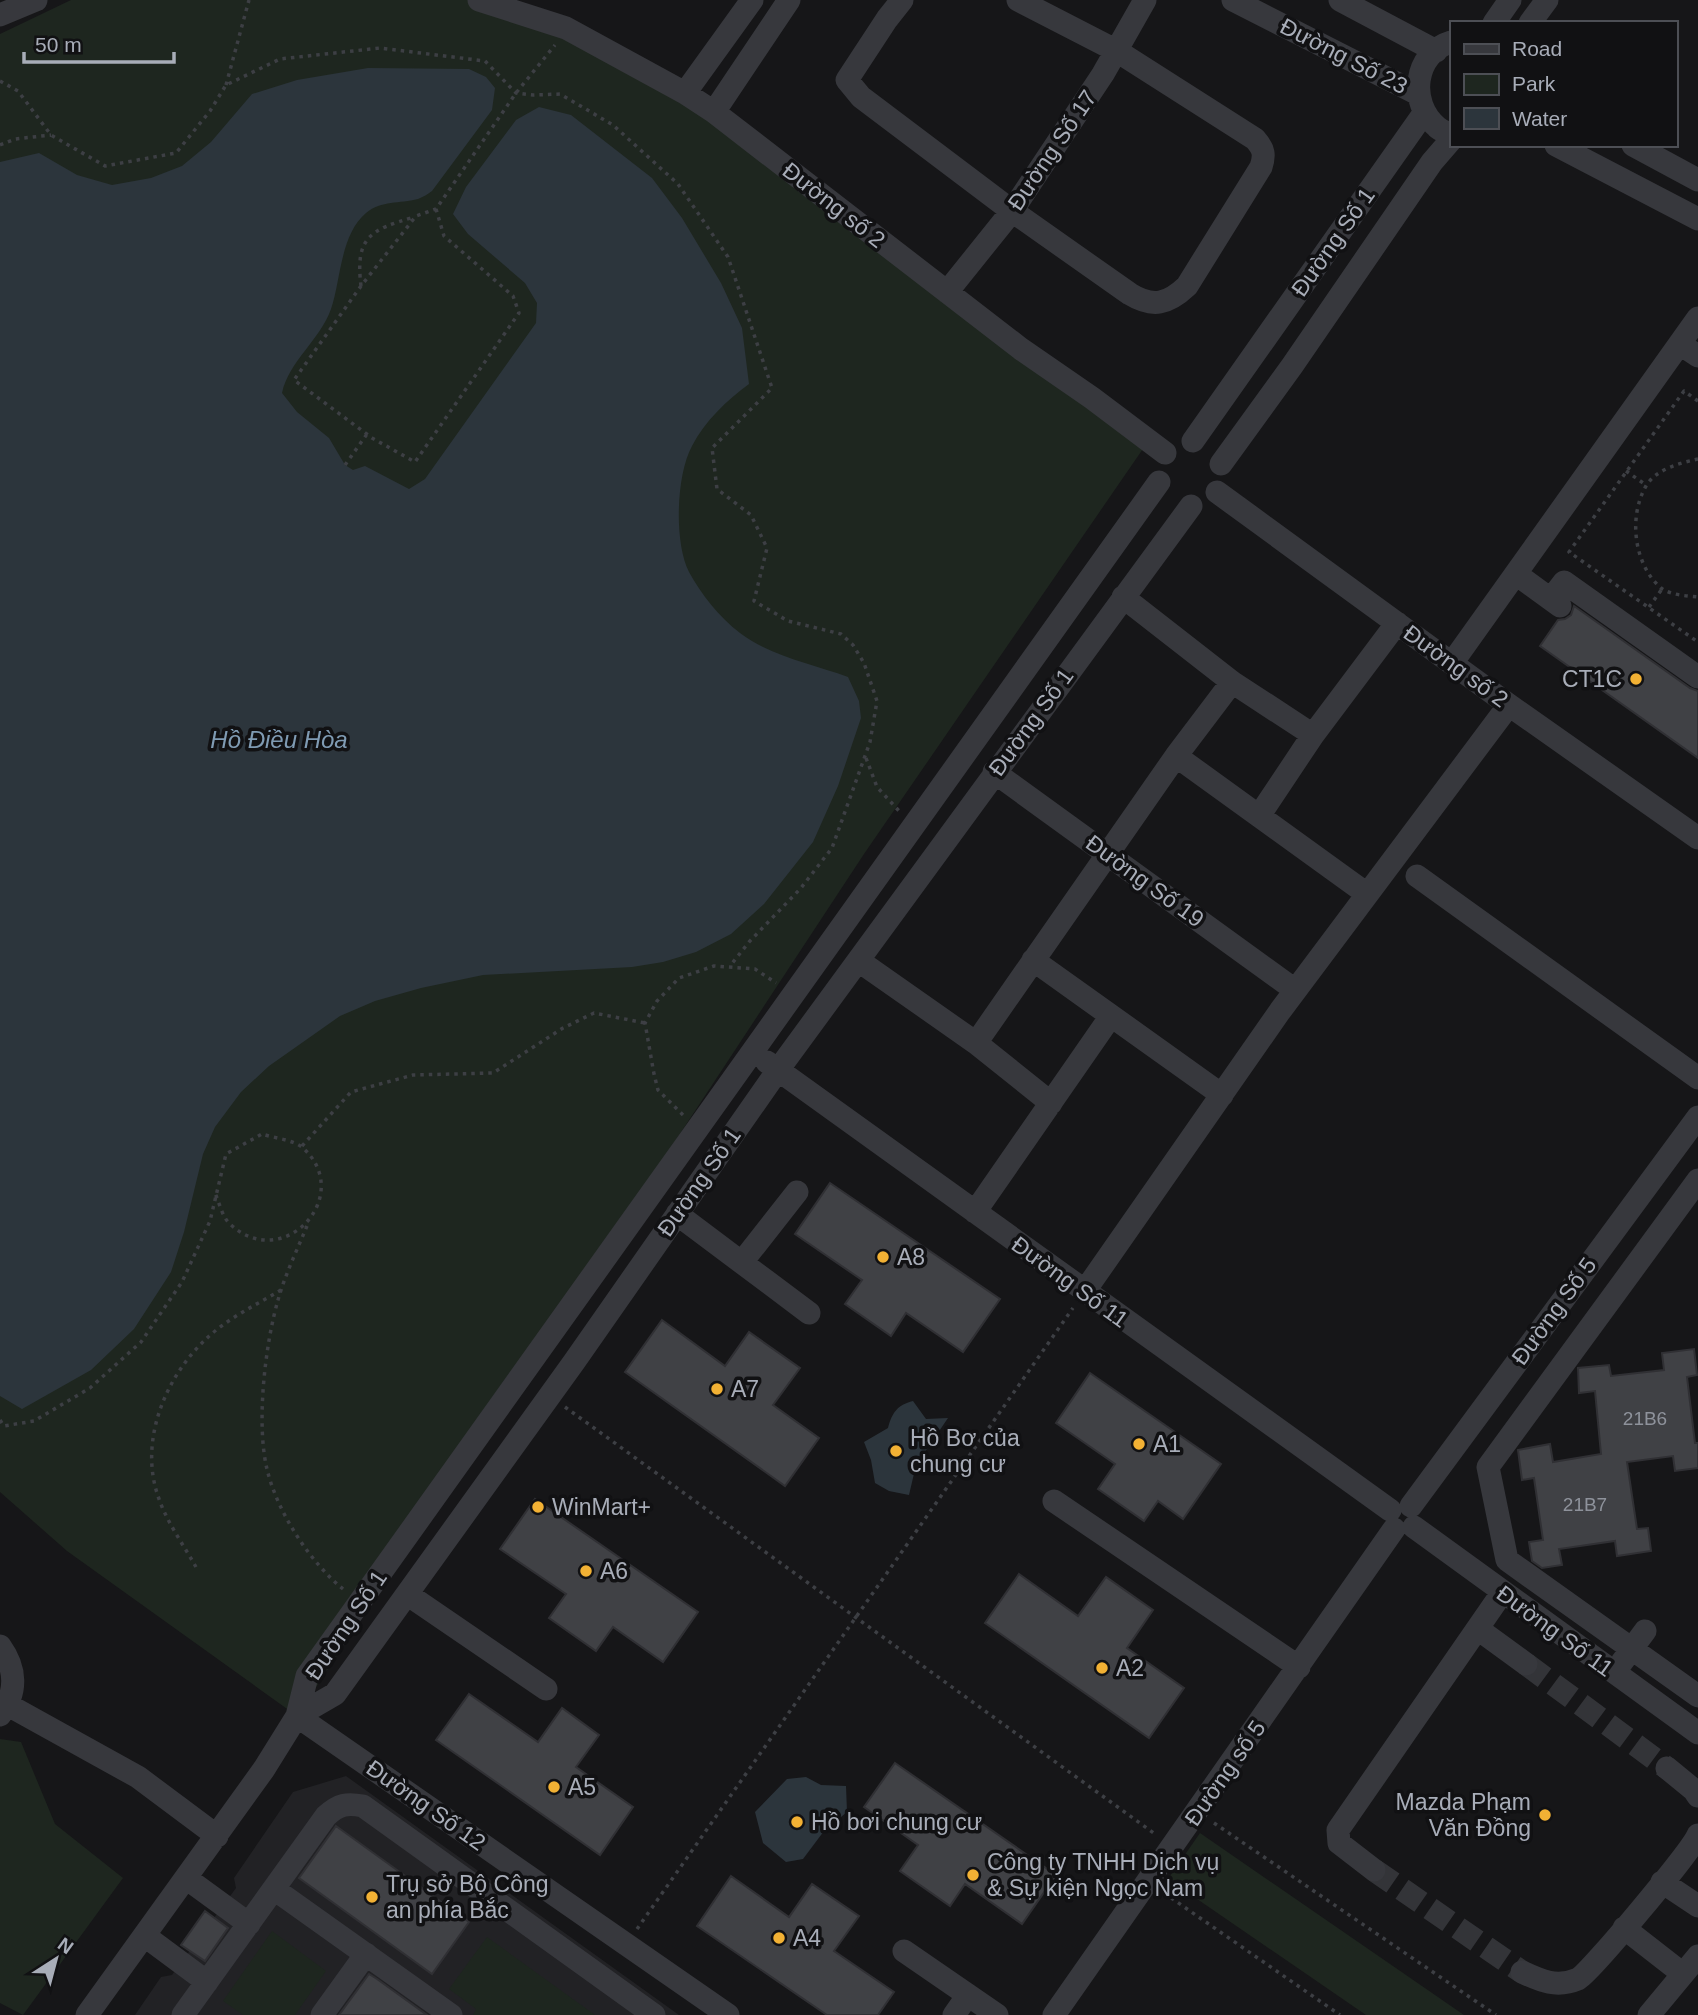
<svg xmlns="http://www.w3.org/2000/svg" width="1698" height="2015" font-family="Helvetica,sans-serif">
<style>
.built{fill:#222225}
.green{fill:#1e261f}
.water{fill:#2c353c}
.building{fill:#404145;stroke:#303034;stroke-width:2}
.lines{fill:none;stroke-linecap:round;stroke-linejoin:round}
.minor-tunnel{stroke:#333438;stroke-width:23;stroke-dasharray:23 11;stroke-linecap:butt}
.path{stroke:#3d3f44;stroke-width:3.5;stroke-dasharray:3.5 5;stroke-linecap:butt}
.minor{stroke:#37383d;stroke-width:23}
.poi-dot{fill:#f2b134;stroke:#111113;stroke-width:2.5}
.labels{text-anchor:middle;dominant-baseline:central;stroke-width:7;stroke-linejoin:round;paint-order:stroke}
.number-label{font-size:19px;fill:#8e929b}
.street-label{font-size:23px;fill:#a8adb8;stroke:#111113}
.poi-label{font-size:23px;fill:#a8adb8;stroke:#111113;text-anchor:start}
.water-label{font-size:24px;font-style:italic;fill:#7f9bb3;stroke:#111113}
</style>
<rect width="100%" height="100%" fill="#161618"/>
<path class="built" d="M346,1776L679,2015H135L161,1977L172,1975L236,1888L234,1878L293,1792Z"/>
<path class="green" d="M71,0H469L564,31L712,115L1147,443L864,854L297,1716L67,1551L0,1492V34Z
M0,1739L21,1742L55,1824L123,1878L23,2015L0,2003Z
M1200,1833L1464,2015H1366L1168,1879Z
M272,1931L326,1971L295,2015H243L223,2001Z
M487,1937L595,2015H473L476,2009L449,1989Z"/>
<path class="water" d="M368,68L469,69L486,77L495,88L492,110L432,191C428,194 423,197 418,199C399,204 382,200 366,213C340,235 341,280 331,309C320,340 289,361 282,393L297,412L329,438L345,465L353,470L365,466L409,489L425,479L536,323L537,303L525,283L468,234L453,214L466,187L516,120L539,107L571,115L652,178L682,218L721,283L742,328L749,384C727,400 705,421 692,446C676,475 674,543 689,572C701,594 719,617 740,633C770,656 813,664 848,677L859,701L861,718L838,786L813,842L764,904L731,934L696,952L663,962L632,967L483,975L421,988L375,1001L340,1016L269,1066L241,1092L215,1127L203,1154L184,1232L171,1272L134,1329L91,1370L22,1409L0,1396V162L39,153L77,175L112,185L151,178L182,166L211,142L252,94L297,80Z
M913,1401L926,1419L948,1418L916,1465L909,1495L889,1491L875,1483L871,1460L864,1442L888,1428C892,1413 897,1405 913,1401Z
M806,1777L821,1785L846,1786L847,1812L824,1831L803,1859L786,1862L763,1843L755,1812L787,1779Z"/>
<path class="building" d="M1574,606L1690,688L1698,691V758L1540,646L1558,620L1565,619L1571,615Z
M830,1183L1000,1299L963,1352L906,1313L891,1336L845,1304L862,1280L795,1234Z
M662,1320L725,1366L749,1332L800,1368L773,1405L819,1438L785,1486L625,1372Z
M1694,1349L1697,1375L1687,1377L1695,1443H1698V1468L1675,1471L1673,1456L1627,1462L1637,1529L1648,1528L1651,1551L1617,1556L1615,1541L1559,1549L1562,1565L1542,1568L1532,1561L1529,1542L1543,1540L1534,1478L1522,1480L1518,1450L1550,1444L1553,1462L1601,1454L1595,1391L1579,1393L1578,1368L1609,1365L1611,1376L1664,1370L1662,1353Z
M1090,1373L1221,1464L1183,1519L1158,1501L1144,1521L1098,1489L1115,1464L1056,1423Z
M535,1499L698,1612L663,1662L613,1627L596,1651L549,1618L566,1594L500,1549Z
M1019,1574L1078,1616L1106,1577L1153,1610L1127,1648L1184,1688L1149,1738L985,1623Z
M469,1694L538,1742L562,1708L599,1735L576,1767L633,1807L600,1855L436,1740Z
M895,1763L1056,1875L1022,1924L965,1884L950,1906L900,1871L918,1845L864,1807Z
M336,1826L469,1922L432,1974L299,1878Z
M731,1876L789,1917L812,1884L859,1916L834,1951L894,1992L878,2015H827L697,1926Z
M205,1911L228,1928L205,1961L181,1945Z
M369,1974L377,1979L427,2015H339Z"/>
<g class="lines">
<path class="minor-tunnel" d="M1526,1664L1667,1768
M1374,1870L1522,1972"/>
<path class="path" d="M0,81L18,91L51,135L105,166L176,153L210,111L226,85L280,59L380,48L485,61L516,93L533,95L560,94L613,125L678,184L728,257L772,388L712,448L717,489L751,515L767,548L754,601L788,621L841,634L853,645L864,663L877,701L870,742L832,848L801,888L749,942L730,966
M226,85L249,0
M0,145L15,139L51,135
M436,209L444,236L513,296L519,313L415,462L372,438L294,380L361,286L416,216L436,209L516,93L555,45
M361,286C355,237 370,230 414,217
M1698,401L1684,391L1569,552L1698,642
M1698,459C1680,463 1656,469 1646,486C1628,517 1634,565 1661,588C1670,595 1687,596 1698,597
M345,465L367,434
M1626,471L1646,485
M1649,607L1662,589
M866,758L877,787L900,812
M683,1115L658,1090L654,1074L645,1023L657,1001L679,978L714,966L755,969L776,983
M302,1146L351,1092L413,1075L493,1073L563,1028L594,1013L645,1023
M307,1226C297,1250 285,1275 278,1300C265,1345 256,1424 267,1469C277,1512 310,1562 343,1589
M565,1407L1155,1834
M0,1420L4,1426L34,1421L90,1388L141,1342L182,1282L210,1221L226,1154L262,1134C274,1138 294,1140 303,1148C356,1196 282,1275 229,1223C222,1216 219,1202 215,1193
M196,1567C183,1544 166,1521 158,1496C139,1441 165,1378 205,1340C226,1319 256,1305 281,1290
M1214,1823L1496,2015
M1164,1893L1340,2015
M637,1929L1073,1308"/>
<path class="minor" d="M479,0L566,28L685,93L714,112L1021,349L1092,398L1165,453
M902,0L887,19L847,80L861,97L1012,211L1130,294C1153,308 1168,304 1187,286L1261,167C1265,155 1264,149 1255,139L1117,51L1018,0
M1233,0L1418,94
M1340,0L1436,51
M0,15L36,0
M1494,23L1510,0
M1530,23L1547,0
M1451,42C1414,53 1408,103 1437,127C1440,130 1447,133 1451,135
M685,93L752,0
M714,112L789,0
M1556,145L1698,219
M1633,145L1698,180
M947,292L1012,211L1103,74L1145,0
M1680,344L1698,356
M1193,441L1424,113
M1221,464L1292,366L1432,162L1451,140
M1217,492L1509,705L1698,838
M1516,574L1560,606
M1123,597L1232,682L1313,735L1397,623
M1551,599L1564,582L1698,677
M1452,663L1698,318
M1176,756L1367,894
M994,772L1295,990
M1259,816L1313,735
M1417,876L1698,1078
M1033,960L1222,1095
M859,961L976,1043L1051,1103
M976,1043L1176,756L1232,682
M767,1062L1390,1510
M1698,1180L1488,1467L1507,1560L1698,1696
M975,1212L1111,1016
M677,1214L809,1313
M742,1262L797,1192
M1084,1292L1280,1011L1509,705
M1054,1501L1299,1667
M1411,1506L1698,1117
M1414,1527L1698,1733
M407,1594L546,1689
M1478,1629L1526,1664
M0,1646C16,1668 18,1692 0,1715
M1622,1662L1645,1631
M8,1705L138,1777L217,1836
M297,1716L335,1694L574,1362L778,1070L1191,506
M297,1716L728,2015
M1667,1768L1694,1790L1698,1796
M1374,1870L1339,1843L1338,1830L1502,1593
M186,1878L249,1924
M1662,1882L1698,1906
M274,1889L451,2015
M1624,1928L1683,1974
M145,1936L207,1982
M904,1951L997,2015
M1522,1972C1541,1981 1557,1988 1578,1979C1590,1973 1691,1851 1698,1835
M87,2015L264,1769L297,1716L307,1676L1159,482
M183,2015L326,1816C339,1804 347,1803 363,1806L654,2015
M322,2015L366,1954
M954,2015L968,1995
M1054,2015L1394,1529
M1649,2015L1698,1956"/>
</g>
<g class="poi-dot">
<circle cx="1636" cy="679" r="7"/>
<circle cx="883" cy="1257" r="7"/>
<circle cx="717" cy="1389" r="7"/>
<circle cx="1139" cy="1444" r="7"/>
<circle cx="896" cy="1451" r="7"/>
<circle cx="538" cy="1507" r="7"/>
<circle cx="586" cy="1571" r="7"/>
<circle cx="1102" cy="1668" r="7"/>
<circle cx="554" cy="1787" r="7"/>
<circle cx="1545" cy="1815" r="7"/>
<circle cx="797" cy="1822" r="7"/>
<circle cx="973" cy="1875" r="7"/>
<circle cx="372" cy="1897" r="7"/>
<circle cx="779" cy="1938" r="7"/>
</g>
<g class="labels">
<g class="number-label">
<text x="1645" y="1418">21B6</text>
<text x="1585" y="1504">21B7</text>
</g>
<g class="street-label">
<text transform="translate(1344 56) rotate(27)">Đường Số 23</text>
<text transform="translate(1052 150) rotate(-56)">Đường Số 17</text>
<text transform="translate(834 205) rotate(38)">Đường số 2</text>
<text transform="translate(1333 242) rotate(-55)">Đường Số 1</text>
<text transform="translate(1456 666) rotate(36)">Đường số 2</text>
<text transform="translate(1031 722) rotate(-54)">Đường Số 1</text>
<text transform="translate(1145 881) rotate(36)">Đường Số 19</text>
<text transform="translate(699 1182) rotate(-55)">Đường Số 1</text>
<text transform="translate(1070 1282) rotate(36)">Đường Số 11</text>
<text transform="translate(1554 1311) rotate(-54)">Đường Số 5</text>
<text transform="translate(346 1625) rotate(-56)">Đường Số 1</text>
<text transform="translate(1555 1631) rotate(36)">Đường Số 11</text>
<text transform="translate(1225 1773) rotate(-55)">Đường số 5</text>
<text transform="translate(426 1805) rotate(35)">Đường Số 12</text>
</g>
<g class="poi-label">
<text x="1622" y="679" text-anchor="end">CT1C</text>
<text x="897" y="1257">A8</text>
<text x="731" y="1389">A7</text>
<text x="910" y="1438">Hồ Bơ của<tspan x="910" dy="26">chung cư</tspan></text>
<text x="1153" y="1444">A1</text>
<text x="552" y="1507">WinMart+</text>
<text x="600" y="1571">A6</text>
<text x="1116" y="1668">A2</text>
<text x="568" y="1787">A5</text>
<text x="1531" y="1802" text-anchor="end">Mazda Phạm<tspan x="1531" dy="26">Văn Đồng</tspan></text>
<text x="811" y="1822">Hồ bơi chung cư</text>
<text x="987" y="1862">Công ty TNHH Dịch vụ<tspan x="987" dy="26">&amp; Sự kiện Ngọc Nam</tspan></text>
<text x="386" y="1884">Trụ sở Bộ Công<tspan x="386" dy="26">an phía Bắc</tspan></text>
<text x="793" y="1938">A4</text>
</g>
<g class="water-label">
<text x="279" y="739">Hồ Điều Hòa</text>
</g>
</g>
<rect x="1450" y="21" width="228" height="126" fill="#111113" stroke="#4d4f55" stroke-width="2"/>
<rect x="1464" y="44" width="35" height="10" fill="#37383d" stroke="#4d4f55" stroke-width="2"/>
<text x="1512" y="56" font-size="21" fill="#a8adb8">Road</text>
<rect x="1464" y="74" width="35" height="21" fill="#1e261f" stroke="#4d4f55" stroke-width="2"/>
<text x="1512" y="91" font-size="21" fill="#a8adb8">Park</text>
<rect x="1464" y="108" width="35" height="21" fill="#2c353c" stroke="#4d4f55" stroke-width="2"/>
<text x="1512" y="126" font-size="21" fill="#a8adb8">Water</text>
<g transform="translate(56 1959) rotate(36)" stroke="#111113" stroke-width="5" paint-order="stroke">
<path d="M0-5L12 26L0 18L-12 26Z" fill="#a8adb8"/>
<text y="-10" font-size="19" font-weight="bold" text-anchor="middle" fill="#a8adb8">N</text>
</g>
<path d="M24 52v10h150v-10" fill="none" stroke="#a8adb8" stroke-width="3.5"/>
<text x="35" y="52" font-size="21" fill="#a8adb8" stroke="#111113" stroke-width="5" paint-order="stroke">50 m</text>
</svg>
